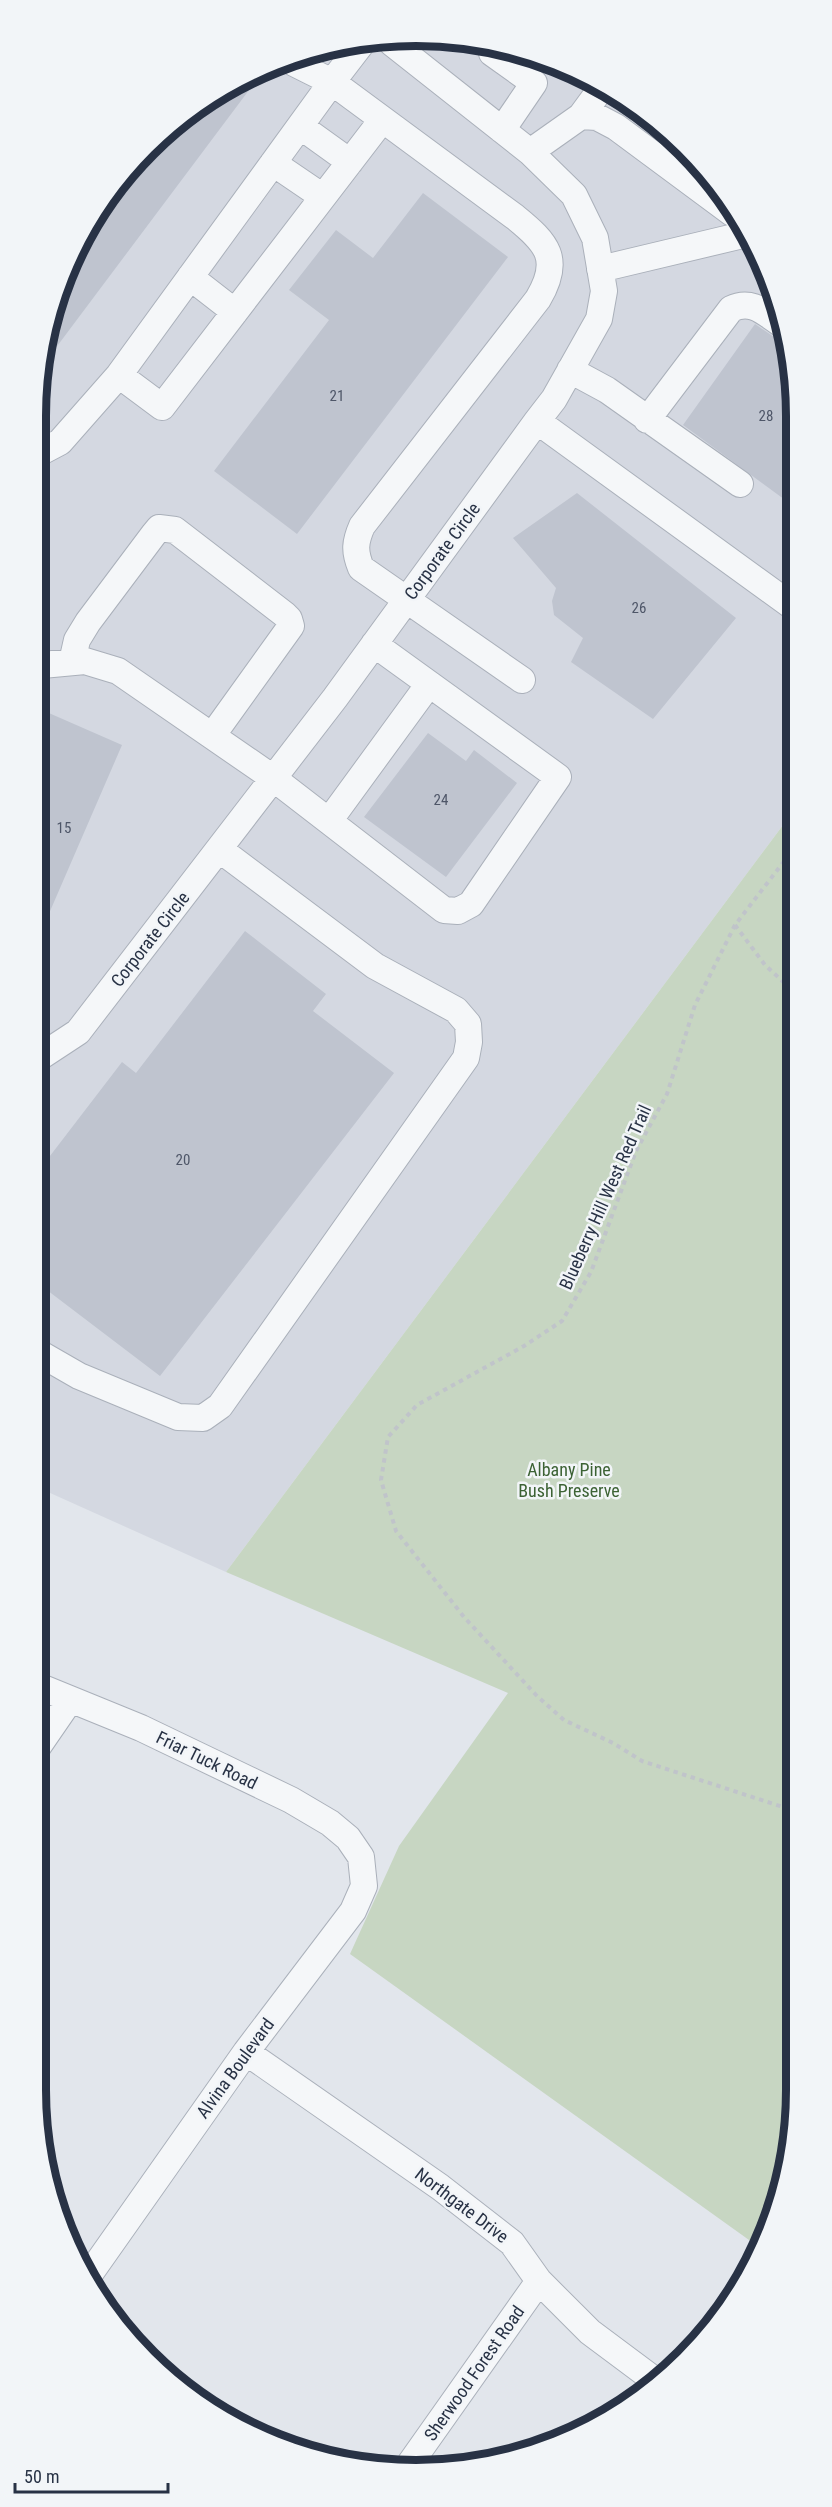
<svg xmlns="http://www.w3.org/2000/svg" width="832" height="2507" font-family="'Roboto Condensed',sans-serif">
<style>
.built{fill:#d4d8e1}
.green{fill:#c7d6c2}
.building{fill:#bfc4cf}
.lines{fill:none;stroke-linecap:round;stroke-linejoin:round}
.minor-casing{stroke:#aab0ba;stroke-width:28}
.path{stroke:#c0c4ca;stroke-width:4;stroke-dasharray:4.5 4.5;stroke-linecap:butt}
.minor{stroke:#f5f7f9;stroke-width:26}
.labels{text-anchor:middle;dominant-baseline:central;stroke-width:5;stroke-linejoin:round;paint-order:stroke}
.number-label{font-size:15px;fill:#4e5668}
.street-label{font-size:18px;fill:#283245;stroke:#f2f5f8}
.park-label{font-size:18px;fill:#3c6234;stroke:#f2f5f8}
.rim{fill:none;stroke:#283245;stroke-width:8}
</style>
<rect width="100%" height="100%" fill="#e2e6ec"/>
<path class="built" d="M342,43H490L606,87L685,148L757,248L793,366L792,813L226,1572L39,1488L43,342L100,205L205,100Z"/>
<path class="green" d="M792,813L789,2165L756,2245L350,1954L399,1846L508,1693L226,1572Z"/>
<path class="building" d="M258,78L43,365V342L100,205L205,100Z
M423,193L508,257L297,534L214,471L329,320L289,290L336,230L373,258Z
M755,324L787,346L793,366L792,505L683,425Z
M577,493L736,618L653,719L571,662L583,638L554,615L552,601L556,588L513,538Z
M42,710L122,745L41,932Z
M428,733L466,761L474,750L517,783L446,877L364,817Z
M245,931L326,994L313,1011L394,1073L160,1376L39,1284L40,1169L122,1062L136,1073Z"/>
<g class="lines">
<defs>
<path id="minor" d="M362,43L332,82L515,217C547,243 562,259 538,299L362,526C355,542 354,551 361,568L522,680
M492,53L534,83L502,130
M581,116L603,86
M300,126L350,162
M530,152L581,116L597,117L616,127L732,213
M273,163L323,197
M600,269L747,234
M190,277L235,312
M570,370L607,390L740,484
M119,375L162,407L382,120
M647,420L731,309C751,299 764,312 780,323
M537,421L792,606
M43,451L60,442L119,375L332,82L294,63
M72,662L77,640L88,622L154,534L159,528L175,530L284,614L289,619L291,626L212,736
M42,665L85,661L118,671L273,778L444,910L458,911L471,904L558,777L374,644
M329,821L429,684
M40,1057L78,1032L335,698L537,421L554,399L599,319L604,291L595,238L574,195L530,152L392,43
M39,1353L79,1376L178,1417L203,1418L220,1406L466,1058L469,1042L468,1024L456,1010L375,966L219,849
M38,1686L141,1728L291,1800L330,1823L348,1838L361,1857L364,1886L353,1911L246,2052L89,2275
M37,1748L70,1700
M246,2052L440,2187L512,2243L539,2281L590,2332L657,2382
M409,2465L539,2281"/>
</defs>
<use href="#minor" class="minor-casing"/>
<path class="path" d="M735,925L765,965L791,989
M789,1809L642,1761L613,1743L564,1720L537,1696L464,1617L396,1531L381,1480L388,1437L417,1405L524,1346L562,1321L591,1272L636,1151L667,1094L695,1005L735,925L792,851"/>
<use href="#minor" class="minor"/>
</g>
<g class="labels">
<g class="number-label">
<text x="337" y="396">21</text>
<text x="766" y="416">28</text>
<text x="639" y="608">26</text>
<text x="441" y="800">24</text>
<text x="64" y="828">15</text>
<text x="183" y="1160">20</text>
</g>
<g class="street-label">
<text transform="translate(442 551) rotate(-54)">Corporate Circle</text>
<text transform="translate(150 939) rotate(-52)">Corporate Circle</text>
<text transform="translate(605 1197) rotate(-66)">Blueberry Hill West Red Trail</text>
<text transform="translate(207 1760) rotate(26)">Friar Tuck Road</text>
<text transform="translate(235 2068) rotate(-54)">Alvina Boulevard</text>
<text transform="translate(462 2205) rotate(37)">Northgate Drive</text>
<text transform="translate(474 2373) rotate(-55)">Sherwood Forest Road</text>
</g>
<g class="park-label">
<text x="569" y="1469">Albany Pine<tspan x="569" dy="21">Bush Preserve</tspan></text>
</g>
</g>
<path d="M0 0H832V2507H0ZM416 46H416A370 370 0 0 1 786 416V2090A370 370 0 0 1 416 2460H416A370 370 0 0 1 46 2090V416A370 370 0 0 1 416 46Z" fill="#f2f5f8" fill-rule="evenodd"/>
<path class="rim" d="M416 46H416A370 370 0 0 1 786 416V2090A370 370 0 0 1 416 2460H416A370 370 0 0 1 46 2090V416A370 370 0 0 1 416 46Z"/>
<path d="M15 2483v9h153v-9" fill="none" stroke="#283245" stroke-width="3"/>
<text x="24" y="2483" font-size="18" fill="#283245" stroke="#f2f5f8" stroke-width="4.5" paint-order="stroke">50 m</text>
</svg>
